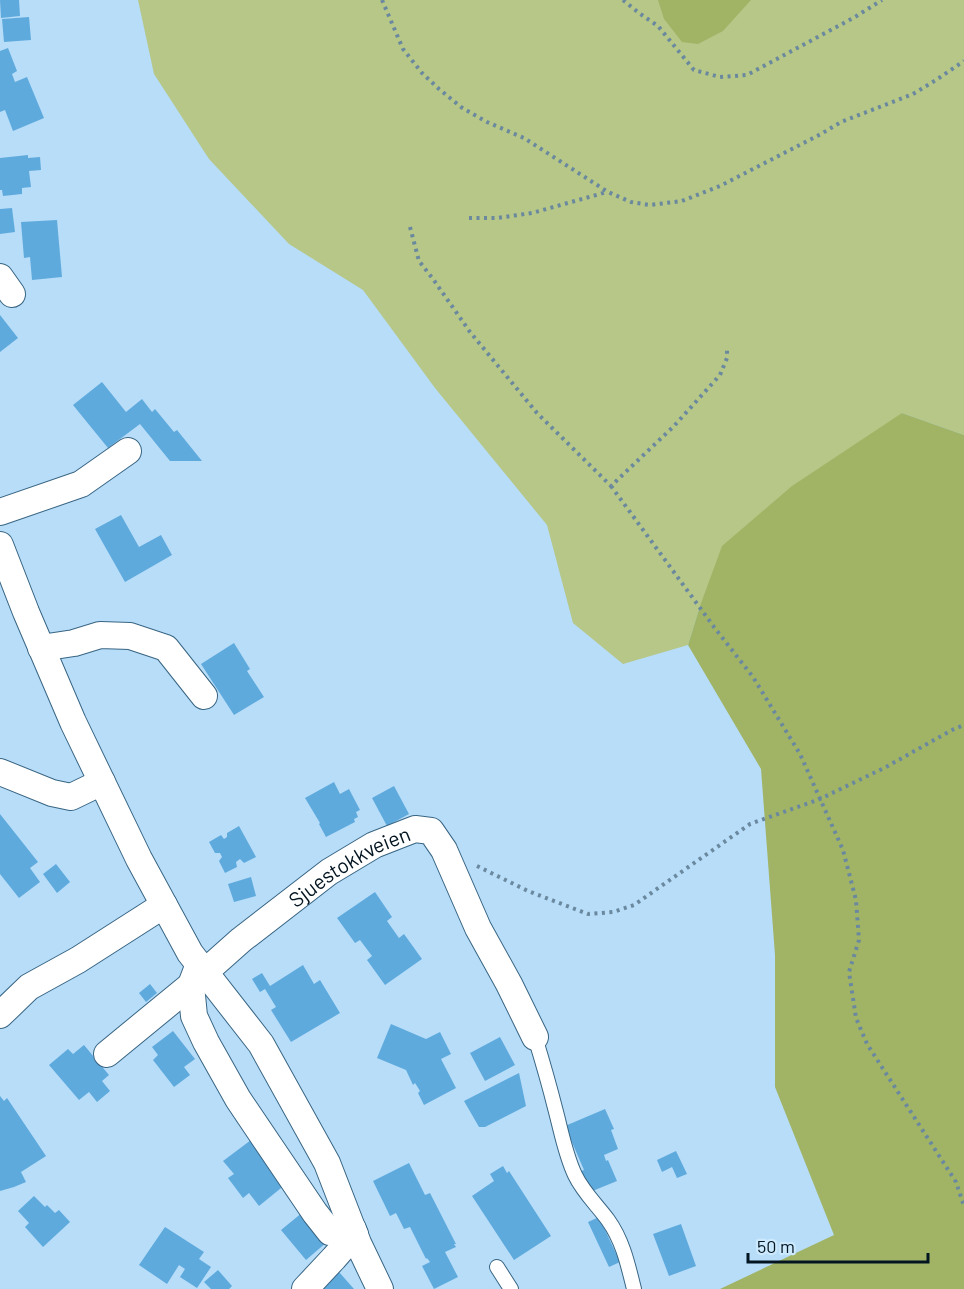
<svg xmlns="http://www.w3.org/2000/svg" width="964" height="1289" font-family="Barlow,sans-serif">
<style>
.green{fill:#b6c787}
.forest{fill:#a1b466}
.building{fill:#5faadd}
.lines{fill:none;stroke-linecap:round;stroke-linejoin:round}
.lane-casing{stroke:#386583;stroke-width:16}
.street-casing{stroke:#386583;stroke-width:28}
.path{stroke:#6b899e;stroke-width:4;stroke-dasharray:3 4.5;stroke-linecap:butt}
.lane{stroke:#fff;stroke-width:14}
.street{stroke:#fff;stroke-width:26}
.labels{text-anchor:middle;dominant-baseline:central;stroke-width:4.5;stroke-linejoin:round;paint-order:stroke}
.street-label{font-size:21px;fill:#031521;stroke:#cce9fe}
</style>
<rect width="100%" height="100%" fill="#b7ddf9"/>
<path class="green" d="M138,0H964V435L902,413L700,606L688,645L623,664L573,623L547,525L435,388L363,290L289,244L209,159L154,74Z"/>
<path class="forest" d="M658,0H751L723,31L698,44L682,42L664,19Z
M902,413L964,435V1289H720L834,1235L775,1087V955L761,769L688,645L700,606L722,546L792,486Z"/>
<path class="building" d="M0,0H19L20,16L1,18Z
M29,17L31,40L4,42L2,19Z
M8,48L17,71L12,74L15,82L27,77L44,118L13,131L5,110L0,112V51Z
M28,155V158L40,157L41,170L29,171L31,187L22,188V194L3,196L2,190H0V158Z
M12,208L15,232L0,234V209Z
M57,220L62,277L32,280L30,257L24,258L21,222Z
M0,315L18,338L0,352Z
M102,382L126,412L142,399L152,412L155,409L174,432L177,430L202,461H170L140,424L108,448L73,405Z
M121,515L139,547L161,535L172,555L125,582L95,529Z
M234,643L250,669L247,671L264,697L234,715L201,664Z
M334,782L340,794L349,789L360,810L356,812L358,817L354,819L355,822L326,837L319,824L320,823L305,798Z
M394,786L409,814L387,826L372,798Z
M0,814L38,862L30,868L40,882L19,898L0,874Z
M239,826L256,857L244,863L240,859L236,862L237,867L225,873L219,861L222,857L220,853H215L209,842L221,835L224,839L227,837V833Z
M56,864L70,882L57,893L43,874Z
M251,877L256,896L234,902L228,884Z
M375,892L392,917L387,921L399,938L404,934L422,959L385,985L367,960L372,956L360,940L355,943L337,918Z
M303,965L314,984L320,980L340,1013L291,1042L271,1010L276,1007L265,989L260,992L252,979L262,973L270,986Z
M150,984L157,993L146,1002L139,993Z
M391,1024L426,1039L440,1032L451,1054L441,1059L456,1088L424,1105L418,1093L420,1091L415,1083L413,1085L406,1070L377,1058Z
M173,1031L195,1059L184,1067L190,1075L174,1087L153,1060L158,1055L152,1047Z
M500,1037L515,1065L485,1081L470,1053Z
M84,1045L109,1075L102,1081L110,1091L97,1102L89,1092L79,1100L49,1065L68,1049L73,1054Z
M519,1073L526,1106L485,1127H479L464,1101Z
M0,1096L4,1101L7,1098L46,1156L21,1172L26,1182L14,1187L0,1191Z
M605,1109L614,1129L611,1130L618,1149L604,1155L606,1161L608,1160L617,1181L590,1192L581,1171L584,1170L565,1126Z
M251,1140L286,1184L259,1206L249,1193L243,1198L228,1178L234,1174L223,1161Z
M676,1151L687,1174L677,1178L672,1167L662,1172L657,1160Z
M409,1163L425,1195L430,1193L456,1244H454L456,1247L445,1252L458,1277L434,1289L422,1266L430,1262L427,1258L426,1259L410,1227L404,1229L396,1213L390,1216L373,1181Z
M503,1166L507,1173L509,1171L551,1236L514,1260L472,1196L494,1181L490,1174Z
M34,1196L45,1207L47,1205L55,1213L59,1210L70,1222L43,1247L25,1227L29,1223L18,1211Z
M303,1212L327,1242L306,1260L281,1230Z
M599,1217L620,1262L609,1267L588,1222Z
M681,1224L696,1266L669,1276L653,1234Z
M165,1227L204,1252L199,1259L211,1267L197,1288L180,1277L185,1269L179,1265L167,1284L139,1265Z
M218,1270L232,1286L229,1289H211L204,1282Z
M339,1272L354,1289H322L321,1287Z"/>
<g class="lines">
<defs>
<path id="lane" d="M535,1037C542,1060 549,1084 555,1108C561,1130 565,1154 575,1175C583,1192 597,1205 608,1220C623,1241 628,1265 634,1289
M497,1267L511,1289"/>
<g id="street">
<path d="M0,277L12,294"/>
<path d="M0,512L81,484L128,451"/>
<path d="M0,545L26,612L73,722L139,859L190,953L261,1044L327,1163L358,1243L380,1289"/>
<path d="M41,648L74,643L100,635L130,636L166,648L204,696"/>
<path d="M0,772L52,793L71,797L102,782"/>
<path d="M199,964L191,985L194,1016L206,1042L238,1099L315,1213L330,1232L353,1229"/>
<path id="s1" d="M205,972L241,940L329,872L374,845L397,836L415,829L431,831L444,850L478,928L509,984L535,1037"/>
<path d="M0,1015L29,987L78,960L164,905"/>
<path d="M107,1054L191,985"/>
<path d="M305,1289L334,1258L355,1234"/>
</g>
</defs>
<use href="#lane" class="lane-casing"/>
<use href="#street" class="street-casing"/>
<path class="path" d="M382,0L403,49L422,73L439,89L461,107L487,122L524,138L608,192L631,202L650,205L682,201L720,186L821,134L841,122L913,94L936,80L964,61
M623,0L639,13L658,26L694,70L720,77L747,75L855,17L882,0
M469,218H497L532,213L607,192
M410,227L419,261L433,279L470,332L537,413L611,486L674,426L720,375L727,358V348
M611,486L714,627L753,677L800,754L843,850L856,900L859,940L849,972L856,1018L867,1044L956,1182L964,1206
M477,866L528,891L588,914L613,912L634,905L750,824L820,799L886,767L952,730L964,725"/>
<use href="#lane" class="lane"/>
<use href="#street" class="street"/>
</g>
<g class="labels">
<g class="street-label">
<text stroke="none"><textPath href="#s1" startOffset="180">Sjuestokkveien</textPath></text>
</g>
</g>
<path d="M748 1253v9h180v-9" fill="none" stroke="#031521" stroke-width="3"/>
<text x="757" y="1253" font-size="18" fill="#031521" stroke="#cce9fe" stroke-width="4.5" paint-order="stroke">50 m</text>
</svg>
